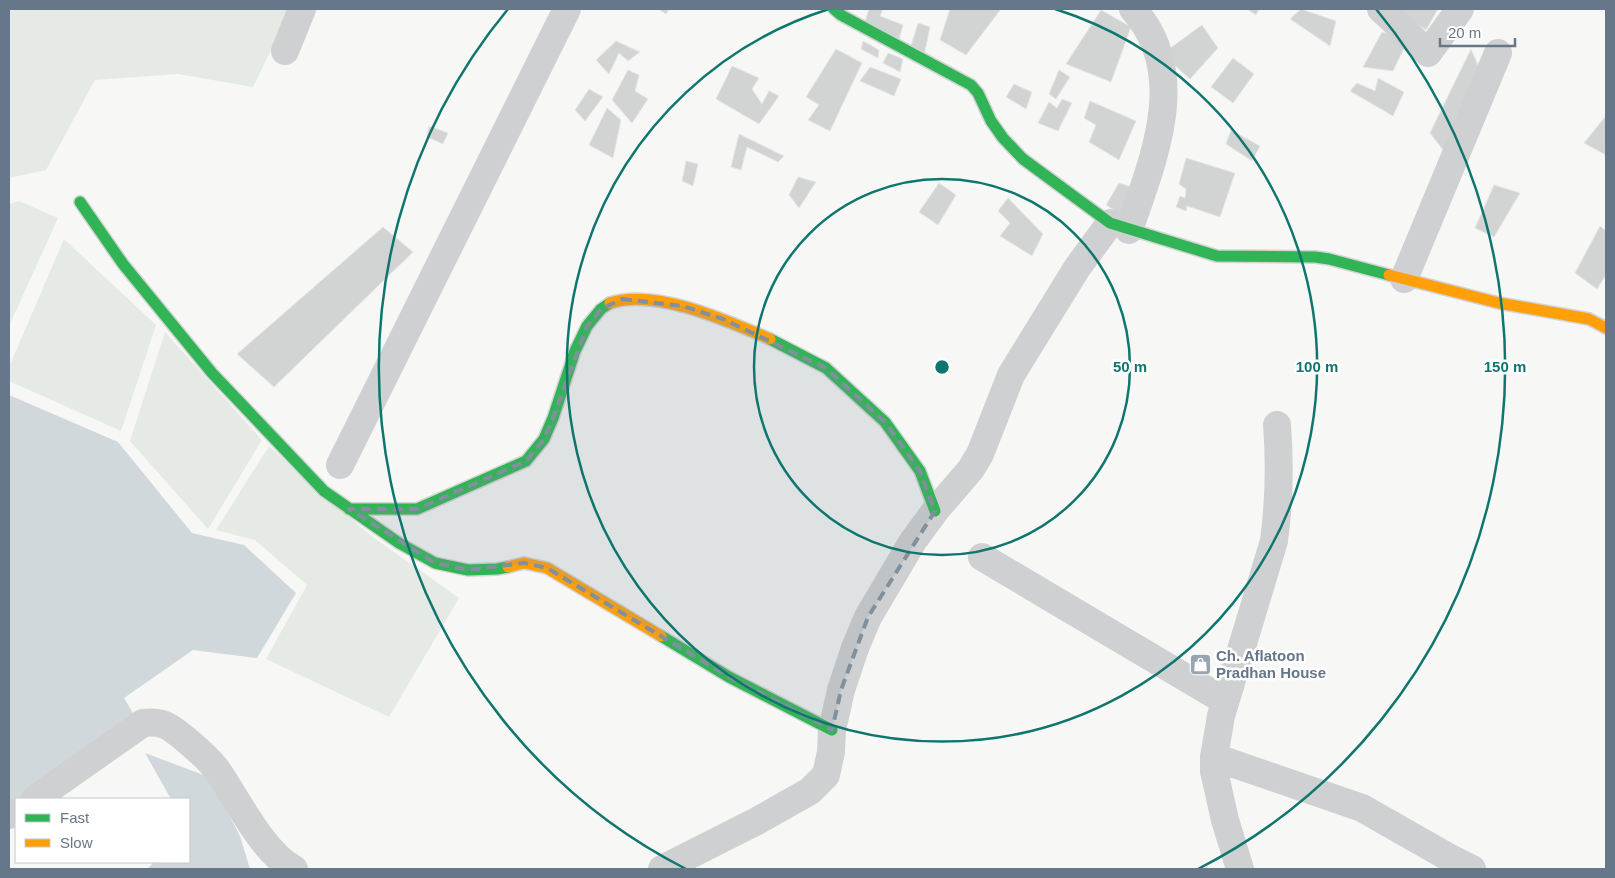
<svg xmlns="http://www.w3.org/2000/svg" width="1615" height="878" font-family="Helvetica,sans-serif">
<style>
.green{fill:#e6eae4}
.water{fill:#d0d8db}
.building{fill:#d2d3d3;stroke:#e6e6e6}
.lines{fill:none;stroke-linecap:round;stroke-linejoin:round}
.fast-casing{stroke:#d2d4d5;stroke-width:14}
.slow-casing{stroke:#d2d4d5;stroke-width:14}
.street{stroke:#cfd0d1;stroke-width:28}
.fast{stroke:#30b455;stroke-width:11}
.slow{stroke:#ff9f0a;stroke-width:11}
.marked{fill:#81909d;fill-opacity:0.2;stroke:#81909d;stroke-width:4;stroke-dasharray:10 6;stroke-linejoin:round}
.ring{fill:none;stroke:#0f766e;stroke-width:2.5}
.labels{text-anchor:middle;dominant-baseline:central;stroke-width:5;stroke-linejoin:round;paint-order:stroke}
.poi-label{font-size:15px;font-weight:bold;fill:#657788;stroke:#fff;text-anchor:start}
.centre{fill:#0f766e;stroke:#fff;stroke-width:2.5}
.ring-label{font-size:15px;text-anchor:middle;font-weight:bold;fill:#0f766e;stroke:#fff;stroke-width:5;stroke-linejoin:round;paint-order:stroke}
</style>
<rect width="100%" height="100%" fill="#f7f7f6"/>
<path class="green" d="M9,9H291L253,87L178,74L95,80L46,170L9,178Z
M19,201L58,218L9,326V204Z
M64,239L156,325L121,431L9,381V367Z
M165,332L262,440L208,529L130,441Z
M269,446L370,535L459,598L389,717L266,659L307,585L255,540L216,530Z"/>
<path class="water" d="M9,395L118,442L192,533L244,545L296,593L257,658L193,650L124,698L137,720L27,799H16V807L9,812Z
M145,753L209,777L240,836L250,869H147L154,862H189V799H171Z"/>
<path class="building" d="M658,9H669L666,14Z
M869,9H883L880,16L903,25L898,43L864,25Z
M950,9H1001L966,55L940,40Z
M1247,9H1259L1256,15Z
M1301,9L1336,21L1330,46L1290,19Z
M1394,9H1438L1426,30Z
M1101,10L1131,27L1111,82L1066,64Z
M918,23L930,27L924,56L910,49Z
M1202,25L1218,48L1190,79L1162,54Z
M1382,32L1408,40L1393,71L1363,67Z
M616,41L640,52L628,61L619,53L609,74L596,60Z
M863,41L879,50L878,58L861,49Z
M836,49L862,63L830,131L808,120L819,105L806,97Z
M1471,49L1483,77L1447,155L1430,133Z
M888,53L903,59L900,72L883,63Z
M1233,58L1254,74L1233,103L1211,87Z
M732,66L759,78L752,89L762,104L769,91L779,96L759,124L716,99Z
M870,67L901,79L894,96L860,81Z
M628,70L639,75L635,91L648,99L632,123L612,100Z
M1059,70L1070,77L1056,99L1049,94Z
M1378,78L1404,92L1393,116L1350,91L1357,83L1375,91Z
M1014,84L1032,92L1026,109L1006,97Z
M589,89L603,97L585,121L575,110Z
M1062,99L1072,103L1058,131L1038,123L1049,102L1057,108Z
M1090,101L1136,121L1119,160L1089,142L1096,125L1084,118Z
M607,108L621,120L613,158L589,145Z
M1605,117L1606,118V155L1584,143Z
M429,126L448,133L443,144L427,137Z
M1231,130L1260,146L1252,161L1226,144Z
M739,134L784,156L778,162L747,147L741,170L731,167Z
M1186,158L1235,173L1220,217L1187,206L1186,211L1176,207L1180,196L1185,198L1186,189L1179,184Z
M686,161L698,164L693,186L682,181Z
M798,177L816,182L799,208L789,195Z
M939,183L956,195L938,225L919,212Z
M1119,183L1135,188L1122,215L1106,205Z
M1494,185L1520,193L1494,237L1475,228Z
M1008,198L1043,234L1032,256L1000,236L1010,223L998,211Z
M1600,226L1606,231V275L1597,289L1575,273Z
M383,227L413,252L274,387L237,354Z"/>
<g class="lines">
<defs>
<path id="fast" d="M834,9L841,15L971,85L978,93L991,121L1003,138L1023,159L1110,223L1217,256L1315,257L1329,259L1389,275
M80,202L123,264L212,373L324,491L399,543L435,563L468,570L497,569L508,567
M770,339L826,368L885,422L920,471L935,511
M349,509H417L526,461L544,439L553,418L575,351L587,326L601,309L610,303
M661,636L729,677L832,730"/>
<path id="slow" d="M1389,275L1499,303L1589,319L1606,328
M610,303C655,288 728,321 770,339
M508,567L524,563L547,568L661,636"/>
</defs>
<use href="#fast" class="fast-casing"/>
<use href="#slow" class="slow-casing"/>
<path class="street" d="M1381,9L1428,53L1460,9
M285,51L302,9
M1129,230C1153,160 1191,73 1133,9
M1404,279L1498,53
M340,465L567,9
M982,557L1225,701
M1214,757L1362,808L1448,857L1472,869
M35,799L143,723C163,721 169,726 184,738C196,748 208,758 217,770C238,800 262,852 294,869
M9,815L16,813
M662,869L757,821L810,791L826,775L831,752L832,730L841,690L855,648L868,617L913,541L935,511L971,469L980,454L1011,375L1077,268L1110,223
M1240,869L1225,820L1214,771V757L1221,716L1274,541C1279,503 1280,463 1277,425"/>
<use href="#fast" class="fast"/>
<use href="#slow" class="slow"/>
</g>
<path class="marked" d="M622,299L683,306L723,319L826,368L885,422L920,471L935,511L868,617L841,690L832,730L729,677L547,568L524,563L468,570L435,563L349,509H417L526,461L544,439L553,418L587,326L601,309Z"/>
<g class="ring">
<circle cx="942" cy="367" r="188"/>
<path d="M1055 9A375 375 0 1 1 829 9"/>
<path d="M686 869A563 563 0 0 1 508 9M1376 9A563 563 0 0 1 1198 869"/>
</g>
<defs>
<symbol id="shop-square" viewBox="-11 -11 22 22"><rect x="-9" y="-9" width="18" height="18" rx="4" fill="#98a4ae" stroke="#fff"/><path d="M-5-2.5h2.3a2.7 3.5 0 0 1 5.4 0H5L5.5 6h-11ZM-1.5-2.5h3a1.5 2.3 0 0 0-3 0Z" fill="#fff"/></symbol>
</defs>
<g fill-rule="evenodd">
<use href="#shop-square" x="1188" y="652" width="25" height="25"/>
</g>
<g class="labels">
<g class="poi-label">
<text x="1216" y="655">Ch. Aflatoon<tspan x="1216" dy="17">Pradhan House</tspan></text>
</g>
</g>
<circle cx="942" cy="367" r="8" class="centre"/>
<g class="ring-label">
<text x="1130" y="372">50 m</text>
<text x="1317" y="372">100 m</text>
<text x="1505" y="372">150 m</text>
</g>
<rect width="1615" height="878" fill="none" stroke="#657788" stroke-width="20"/>
<rect x="15" y="798" width="175" height="65" fill="#ffffff" stroke="#c1c9cf"/>
<rect x="25" y="814" width="25" height="8" fill="#30b455" stroke="#c1c9cf"/>
<text x="60" y="823" font-size="15" fill="#657788">Fast</text>
<rect x="25" y="839" width="25" height="8" fill="#ff9f0a" stroke="#c1c9cf"/>
<text x="60" y="848" font-size="15" fill="#657788">Slow</text>
<path d="M1440 38v8h75v-8" fill="none" stroke="#657788" stroke-width="2.5"/>
<text x="1448" y="38" font-size="15" fill="#657788" stroke="#ffffff" stroke-width="4" paint-order="stroke">20 m</text>
</svg>
